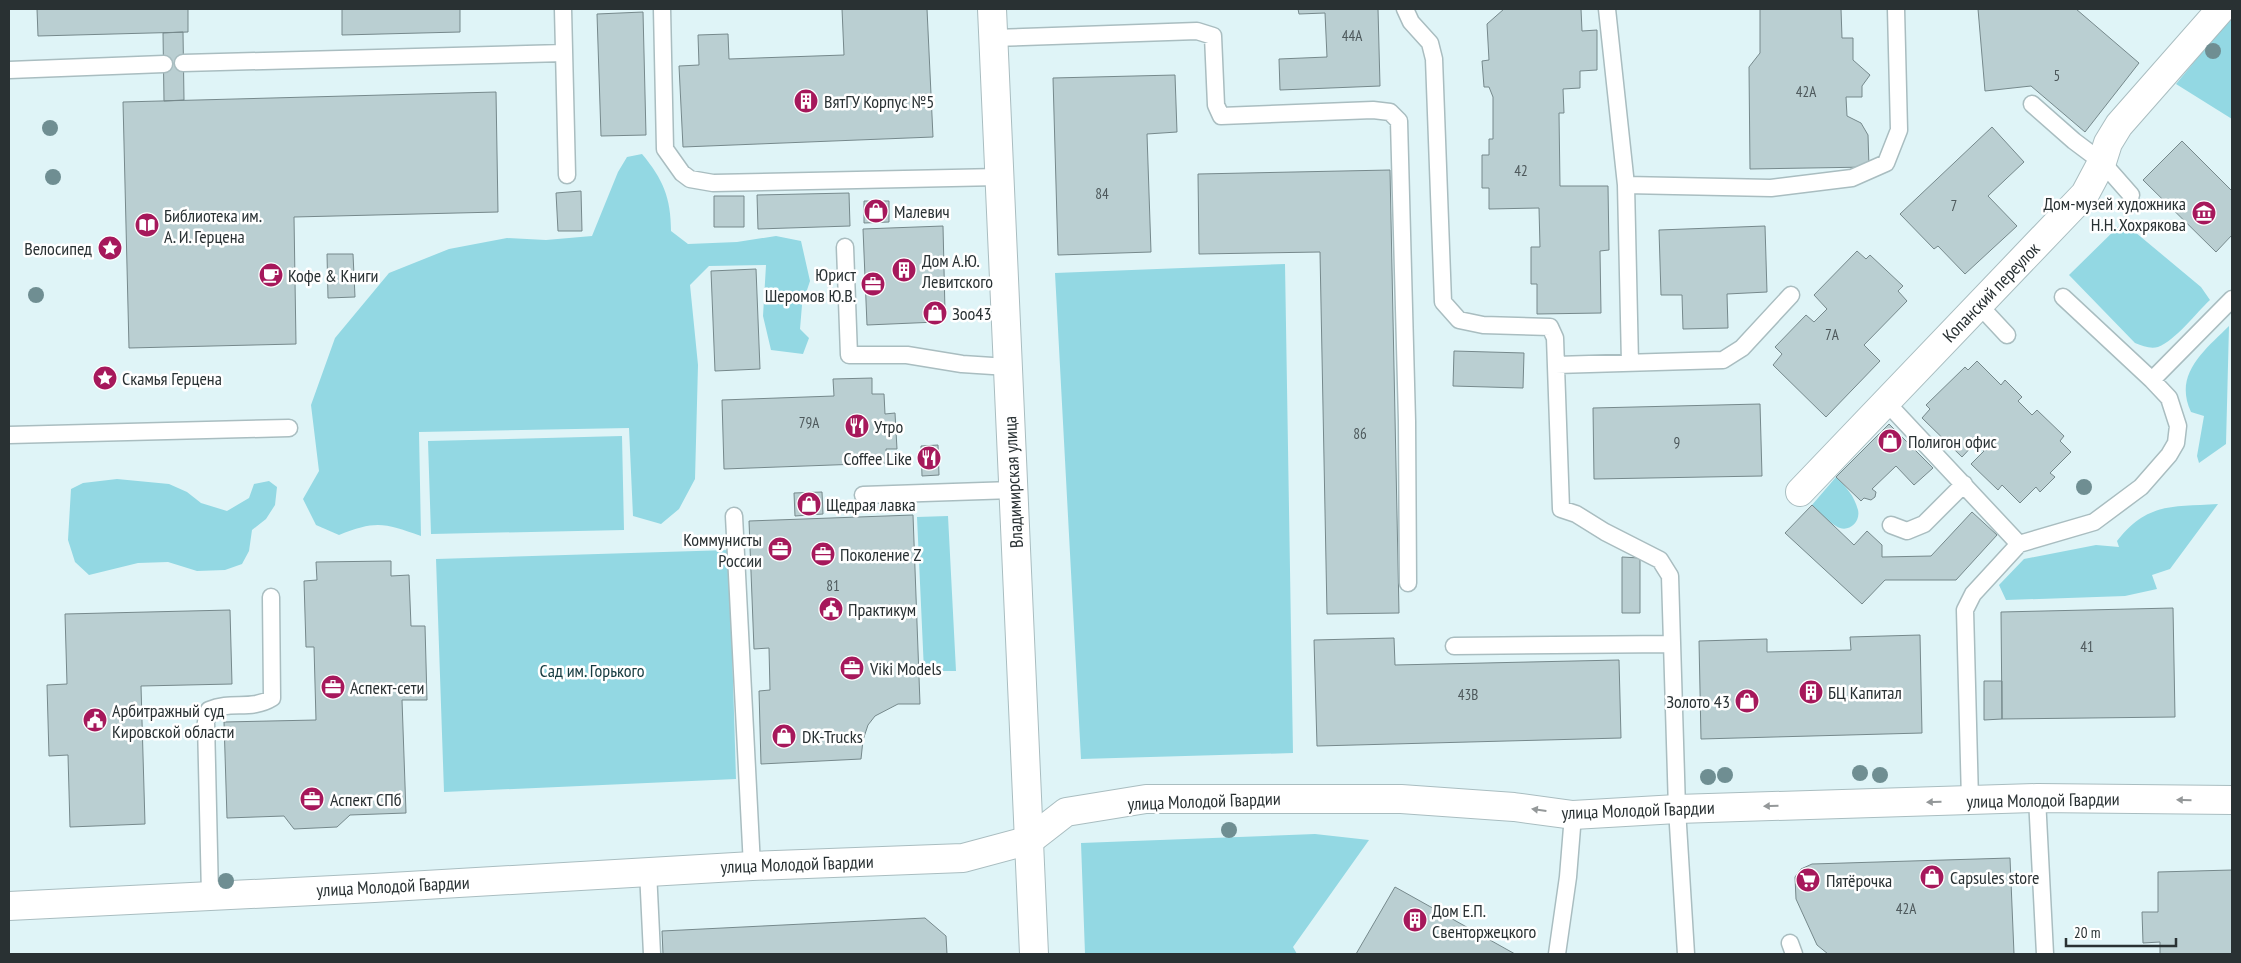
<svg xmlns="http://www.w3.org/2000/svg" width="2241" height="963" font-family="'PT Sans Narrow',sans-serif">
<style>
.green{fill:#93d8e3}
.building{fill:#bacfd2;stroke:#76898c}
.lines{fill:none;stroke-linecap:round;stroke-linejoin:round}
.service-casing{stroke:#a9bdc0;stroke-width:19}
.minor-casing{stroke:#a9bdc0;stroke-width:30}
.secondary-casing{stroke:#a9bdc0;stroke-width:30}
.service{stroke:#fff;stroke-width:16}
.minor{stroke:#fff;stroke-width:28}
.secondary{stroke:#fff;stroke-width:28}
.tree{fill:#6f8e92}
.oneway{fill:#949899}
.labels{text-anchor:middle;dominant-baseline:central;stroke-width:5;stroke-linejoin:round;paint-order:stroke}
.number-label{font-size:15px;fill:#4d585b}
.poi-label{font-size:18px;fill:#293133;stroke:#fff;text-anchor:start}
.street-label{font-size:18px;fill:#293133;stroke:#fff}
.park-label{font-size:18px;fill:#133a3f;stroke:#fff}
</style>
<rect width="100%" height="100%" fill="#dff4f7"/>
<path class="green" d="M2232,16V119L2176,84Z
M642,154C663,179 671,198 671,231L688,244L737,242L776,236L801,241L810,281L802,305L800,329L809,338L803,354L771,350L763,316L766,265L709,266L690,285L698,365L695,479L679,509L661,524L633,516L629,428L419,432L421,536C385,523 376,520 339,535L316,525L303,499L319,471L311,405L335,338L389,273L449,249L507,238L546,240L592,236L618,172L627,157Z
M2123,222L2201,287L2210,300C2196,313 2176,340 2158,347C2150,349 2143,346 2135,343L2069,275Z
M1285,264L1293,753L1081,759L1055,273Z
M2229,326L2226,444L2199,463L2197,456L2204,416L2191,412C2173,374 2205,350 2229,326Z
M622,436L624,530L431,534L428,441Z
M1836,477C1846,487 1854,495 1858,510C1861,523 1847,534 1836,526C1827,521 1819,511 1812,505Z
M117,479L169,484L187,492L201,503L227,511L249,498L254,484L269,481L277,487L275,505L266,519L252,530L249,551L242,564L225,570L197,571L168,562L138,563L89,575L75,562L68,540L71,489L83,483Z
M2218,504L2170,569L2152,575L2157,589L2125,596L2006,600L1999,585L2024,559L2096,545L2119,547L2117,541C2148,502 2172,507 2218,504Z
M948,516L956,671H924L917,517Z
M729,550L736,779L444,792L436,559Z
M1315,834L1369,840L1293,947L1297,954H1085L1081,843Z"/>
<path class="building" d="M37,9H188V32L38,36Z
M342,9H460V32L342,35Z
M842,9H927L933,137L683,147L679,66L699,65L698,35L728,34L729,59L844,55Z
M1298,9H1378L1380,86L1280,90L1279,59L1327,57L1325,13L1299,14Z
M1504,9H1581L1582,31L1597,30V70L1580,71V88L1563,89L1564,113H1559L1560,186H1608L1609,250L1600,251L1601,313L1537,314V284H1531V247H1540L1539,208L1489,209V188H1482V155H1489V139H1493V97L1489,87H1484L1482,61L1489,60L1487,24Z
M1760,9H1841L1842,38H1853V60L1870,75L1862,86V97H1846L1847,116L1861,123L1868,135L1869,167L1750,169L1749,67L1760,53Z
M1978,9H2076L2139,63L2085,132L2031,86L1985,91Z
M643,12L646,135L601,136L597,14Z
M183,32L184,100L164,101L163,33Z
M1175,75L1177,132L1147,134L1151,252L1058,255L1053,78Z
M496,92L498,212L294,217L296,344L129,348L123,102Z
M1992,127L2024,162L1988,196L2017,226L1965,274L1938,246L1934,249L1900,214Z
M2182,141L2232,191V235L2216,252L2143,180Z
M1390,170L1399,613L1327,614L1320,252L1199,254L1198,174Z
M581,191L582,231H558L556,193Z
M849,193L850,226L758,229L757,195Z
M714,196H744V227H714Z
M864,201H889V222L864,223Z
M943,226L945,312L937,322L867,325L863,229Z
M1765,226L1767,292L1727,294L1728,328L1683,329L1682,295H1661L1659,230Z
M1857,251L1866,259L1870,255L1903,286L1898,291L1907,301L1864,345L1880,361L1826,417L1773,365L1782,354L1775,347L1806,315L1814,322L1827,309L1814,295Z
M327,254H353L355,297L328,298Z
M756,269L760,369L715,371L711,271Z
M1454,351L1524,353L1523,388L1453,386Z
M1977,361L2001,385L2005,380L2022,397L2018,401L2032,415L2037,410L2064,436L2060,441L2071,452L2050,473L2055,477L2040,492L2036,487L2020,503L2002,485L1998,490L1971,464L1984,451L1975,443L1962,457L1922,418L1930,409L1926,405L1965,367L1968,370Z
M872,378V394H884L885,414L895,413L897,449H886L887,463L724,469L722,400L834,396L833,379Z
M1760,404L1762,476L1594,479L1593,408Z
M1889,424L1933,468L1914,485L1896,466L1872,489L1876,492L1875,497L1871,500L1864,498L1861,501L1836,477Z
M938,445L939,475L922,476L921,446Z
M822,492L823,514L795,516L794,493Z
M1812,505L1854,545L1867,531L1882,545V557L1931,556L1972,512L1997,535L1956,580H1885L1862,604L1785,533Z
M913,515L920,704H898L875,716L868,725L863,740L861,759L761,764L759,691L770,690L769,648L754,649L749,521Z
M1622,557L1640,558V613H1622Z
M391,561V576L409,575L411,626H425L427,700H402L406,813L350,815L337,827L294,829L284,816L227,818L224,722L316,720L314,647H306L304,581L317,580L316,562Z
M2173,608L2175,717L2002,719L2001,612Z
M230,610L232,684L141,686L145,824L70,827L68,755L49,756L47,685L67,684L65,614Z
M1920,635L1922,733L1701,739L1699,641L1767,639V652L1851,650L1850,637Z
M1394,638L1395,665L1619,660L1621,738L1317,746L1314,640Z
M1984,681H2002V719L1984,720Z
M2010,858L2014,954H1828L1817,945L1796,899L1795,877L1801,869L1812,864Z
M2232,870V954H2160V942L2143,943L2142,912H2158V872Z
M1395,887L1515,954H1356Z
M925,918L946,936L947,954H663L662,931Z"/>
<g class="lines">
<defs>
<path id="service" d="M563,9L567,175
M662,9L665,149L682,173L690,179L713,183L999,177
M1405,9L1411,22L1430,43L1434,59L1443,302L1459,320L1483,325L1550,327L1555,338L1561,509L1576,514L1605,532L1660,560L1670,576L1677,809L1686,954
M1607,9L1626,185L1630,363
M993,38L1197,31L1213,36L1216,105L1221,116L1373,110L1390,112L1399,121L1407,421L1408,583
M183,63L564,53
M9,70L164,64
M2032,104L2074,141L2102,162L2131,195
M1626,185L1771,188L1852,178L1886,163L1899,130L1896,9
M845,247L849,355H907L962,364L1008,367
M1979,305L2007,335
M1556,365L1723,360L1742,348L1791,295
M2152,380L2232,299
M1886,402L2019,544
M9,435L289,428
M863,495L1013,490
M734,516L752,866
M1891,525L1907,531L1924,524L1964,484
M1454,646L1672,644
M2037,798L2045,954
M1970,800L1965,610L1973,594L2019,544L2094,522L2141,487L2169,455L2176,443L2178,426L2169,398L2152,380L2063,297
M648,871L652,954
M210,895L206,722L209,710C232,700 251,711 272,698L271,597
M1790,943L1794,954
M1557,954L1568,877L1573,815"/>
<path id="minor" d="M1800,492L2085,194L2102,162L2108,143L2119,125L2221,9
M9,906L374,888L752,866L963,858L1030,840L1066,812L1146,799H1401L1514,807L1573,815L1677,809L2037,798L2232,800"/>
<path id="secondary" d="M992,9L1034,954"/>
</defs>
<use href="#service" class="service-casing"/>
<use href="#minor" class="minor-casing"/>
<use href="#secondary" class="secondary-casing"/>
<use href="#service" class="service"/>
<use href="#minor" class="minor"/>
<use href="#secondary" class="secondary"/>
</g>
<g class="tree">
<circle cx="2213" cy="51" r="8"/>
<circle cx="50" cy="128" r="8"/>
<circle cx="53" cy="177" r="8"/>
<circle cx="36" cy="295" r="8"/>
<circle cx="2084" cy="487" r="8"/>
<circle cx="1860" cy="773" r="8"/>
<circle cx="1725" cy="775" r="8"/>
<circle cx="1880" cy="775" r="8"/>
<circle cx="1708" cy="777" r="8"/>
<circle cx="1229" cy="830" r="8"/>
<circle cx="226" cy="881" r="8"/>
</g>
<defs><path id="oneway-solid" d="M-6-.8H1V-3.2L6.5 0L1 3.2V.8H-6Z" transform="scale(1.25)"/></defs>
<g class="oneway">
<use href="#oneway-solid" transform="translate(2184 800) rotate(-179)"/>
<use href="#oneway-solid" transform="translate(1934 802) rotate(178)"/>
<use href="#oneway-solid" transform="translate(1771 806) rotate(178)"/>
<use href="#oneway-solid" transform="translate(1539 810) rotate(-172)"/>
</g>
<defs>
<symbol id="building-disc" viewBox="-11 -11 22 22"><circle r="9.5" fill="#a6185b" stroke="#fff"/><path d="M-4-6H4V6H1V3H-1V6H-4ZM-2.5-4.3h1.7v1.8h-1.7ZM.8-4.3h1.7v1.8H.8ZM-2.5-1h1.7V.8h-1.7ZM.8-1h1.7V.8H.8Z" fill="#fff"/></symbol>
<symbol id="shop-disc" viewBox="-11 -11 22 22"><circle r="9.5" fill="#a6185b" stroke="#fff"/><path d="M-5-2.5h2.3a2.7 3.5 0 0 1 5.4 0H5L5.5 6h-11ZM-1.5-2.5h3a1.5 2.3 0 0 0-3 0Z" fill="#fff"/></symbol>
<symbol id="museum-disc" viewBox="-11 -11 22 22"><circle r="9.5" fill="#a6185b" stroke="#fff"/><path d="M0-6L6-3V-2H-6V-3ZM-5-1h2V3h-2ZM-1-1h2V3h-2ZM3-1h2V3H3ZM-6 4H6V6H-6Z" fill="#fff"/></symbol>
<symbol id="library-disc" viewBox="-11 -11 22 22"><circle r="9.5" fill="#a6185b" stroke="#fff"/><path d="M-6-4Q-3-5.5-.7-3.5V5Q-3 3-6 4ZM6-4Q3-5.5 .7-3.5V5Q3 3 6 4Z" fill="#fff"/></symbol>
<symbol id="sight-disc" viewBox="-11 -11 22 22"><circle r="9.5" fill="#a6185b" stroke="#fff"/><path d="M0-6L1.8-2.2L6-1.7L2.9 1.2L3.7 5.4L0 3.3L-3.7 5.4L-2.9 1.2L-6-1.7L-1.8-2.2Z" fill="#fff"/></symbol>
<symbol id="cafe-disc" viewBox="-11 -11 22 22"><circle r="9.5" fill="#a6185b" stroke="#fff"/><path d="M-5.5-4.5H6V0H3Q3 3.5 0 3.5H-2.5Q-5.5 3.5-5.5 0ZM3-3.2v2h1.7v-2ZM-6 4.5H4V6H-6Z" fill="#fff"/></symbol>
<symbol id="office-disc" viewBox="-11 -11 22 22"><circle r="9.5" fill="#a6185b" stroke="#fff"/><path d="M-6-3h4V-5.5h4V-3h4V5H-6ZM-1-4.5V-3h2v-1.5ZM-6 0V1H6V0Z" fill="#fff"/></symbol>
<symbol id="restaurant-disc" viewBox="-11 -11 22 22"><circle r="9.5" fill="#a6185b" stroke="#fff"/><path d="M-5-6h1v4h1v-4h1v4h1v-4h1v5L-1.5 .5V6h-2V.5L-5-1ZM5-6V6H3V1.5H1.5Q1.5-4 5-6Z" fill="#fff"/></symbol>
<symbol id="civic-disc" viewBox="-11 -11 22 22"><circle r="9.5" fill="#a6185b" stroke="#fff"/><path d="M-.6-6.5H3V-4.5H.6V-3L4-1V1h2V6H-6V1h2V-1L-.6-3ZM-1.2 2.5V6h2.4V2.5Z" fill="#fff"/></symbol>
<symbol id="supermarket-disc" viewBox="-11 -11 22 22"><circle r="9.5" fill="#a6185b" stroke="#fff"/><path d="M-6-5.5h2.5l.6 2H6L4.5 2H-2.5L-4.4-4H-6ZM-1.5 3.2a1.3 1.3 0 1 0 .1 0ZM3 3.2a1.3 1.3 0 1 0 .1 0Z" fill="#fff"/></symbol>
</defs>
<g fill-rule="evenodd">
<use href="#building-disc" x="792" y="87" width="28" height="28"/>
<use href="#shop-disc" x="862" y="197" width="28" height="28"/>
<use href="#museum-disc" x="2190" y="199" width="28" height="28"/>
<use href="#library-disc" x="133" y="211" width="28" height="28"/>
<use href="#sight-disc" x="96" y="234" width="28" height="28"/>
<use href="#building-disc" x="890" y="256" width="28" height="28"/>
<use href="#cafe-disc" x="257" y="261" width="28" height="28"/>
<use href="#office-disc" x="859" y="270" width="28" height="28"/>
<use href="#shop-disc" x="921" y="299" width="28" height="28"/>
<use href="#sight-disc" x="91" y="364" width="28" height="28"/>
<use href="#restaurant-disc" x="843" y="412" width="28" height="28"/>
<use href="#shop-disc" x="1876" y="427" width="28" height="28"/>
<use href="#restaurant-disc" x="915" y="444" width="28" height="28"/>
<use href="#shop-disc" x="795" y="490" width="28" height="28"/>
<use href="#office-disc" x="766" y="535" width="28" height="28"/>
<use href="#office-disc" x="809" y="540" width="28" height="28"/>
<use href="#civic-disc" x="817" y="595" width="28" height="28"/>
<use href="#office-disc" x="838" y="654" width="28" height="28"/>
<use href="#office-disc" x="319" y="673" width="28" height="28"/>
<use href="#building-disc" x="1797" y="678" width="28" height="28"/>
<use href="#shop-disc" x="1733" y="687" width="28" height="28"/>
<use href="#civic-disc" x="81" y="706" width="28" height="28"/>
<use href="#shop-disc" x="770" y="722" width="28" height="28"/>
<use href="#office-disc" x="298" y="785" width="28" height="28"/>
<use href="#shop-disc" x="1918" y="863" width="28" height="28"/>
<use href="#supermarket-disc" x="1794" y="866" width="28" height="28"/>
<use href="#building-disc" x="1401" y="906" width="28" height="28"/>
</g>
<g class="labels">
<g class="number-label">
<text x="1352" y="35">44А</text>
<text x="2057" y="75">5</text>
<text x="1806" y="91">42А</text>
<text x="1521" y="170">42</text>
<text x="1102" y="193">84</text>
<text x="1954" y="205">7</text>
<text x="1832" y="334">7А</text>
<text x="809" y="422">79А</text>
<text x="1360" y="433">86</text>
<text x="1677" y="442">9</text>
<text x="833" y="585">81</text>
<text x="2087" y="646">41</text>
<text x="1468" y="694">43В</text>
<text x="1906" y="908">42А</text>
</g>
<g class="poi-label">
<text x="824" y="101">ВятГУ Корпус №5</text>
<text x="2186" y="203" text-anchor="end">Дом-музей художника<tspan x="2186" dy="21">Н.Н. Хохрякова</tspan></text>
<text x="894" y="211">Малевич</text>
<text x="164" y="215">Библиотека им.<tspan x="164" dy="21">А. И. Герцена</tspan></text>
<text x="92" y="248" text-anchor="end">Велосипед</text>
<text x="922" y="260">Дом А.Ю.<tspan x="922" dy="21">Левитского</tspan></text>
<text x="856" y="274" text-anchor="end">Юрист<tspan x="856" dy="21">Шеромов Ю.В.</tspan></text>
<text x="288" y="275">Кофе &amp; Книги</text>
<text x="952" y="313">Зоо43</text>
<text x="122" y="378">Скамья Герцена</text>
<text x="874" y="426">Утро</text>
<text x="1908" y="441">Полигон офис</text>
<text x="912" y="458" text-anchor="end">Coffee Like</text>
<text x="826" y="504">Щедрая лавка</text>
<text x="762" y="539" text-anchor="end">Коммунисты<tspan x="762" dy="21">России</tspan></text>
<text x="840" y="554">Поколение Z</text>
<text x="848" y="609">Практикум</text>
<text x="870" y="668">Viki Models</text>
<text x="350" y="687">Аспект-сети</text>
<text x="1828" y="692">БЦ Капитал</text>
<text x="1730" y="701" text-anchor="end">Золото 43</text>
<text x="112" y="710">Арбитражный суд<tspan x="112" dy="21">Кировской области</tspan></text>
<text x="802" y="736">DK-Trucks</text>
<text x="330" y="799">Аспект СПб</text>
<text x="1950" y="877">Capsules store</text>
<text x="1826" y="880">Пятёрочка</text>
<text x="1432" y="910">Дом Е.П.<tspan x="1432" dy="21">Свенторжецкого</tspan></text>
</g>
<g class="street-label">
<text transform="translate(1991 292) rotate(-46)">Копанский переулок</text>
<text transform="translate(1013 482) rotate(-93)">Владимирская улица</text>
<text transform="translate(2043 800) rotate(-1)">улица Молодой Гвардии</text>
<text transform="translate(1204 801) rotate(-2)">улица Молодой Гвардии</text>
<text transform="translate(1638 810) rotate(-2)">улица Молодой Гвардии</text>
<text transform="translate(797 864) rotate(-2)">улица Молодой Гвардии</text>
<text transform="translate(393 886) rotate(-3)">улица Молодой Гвардии</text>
</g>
<g class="park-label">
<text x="592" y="670">Сад им. Горького</text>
</g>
</g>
<rect width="2241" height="963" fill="none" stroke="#293133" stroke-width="20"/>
<path d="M2066 938v8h110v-8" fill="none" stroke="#293133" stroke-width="2.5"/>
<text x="2074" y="938" font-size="15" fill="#293133" stroke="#ffffff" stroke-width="4" paint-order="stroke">20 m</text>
</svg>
